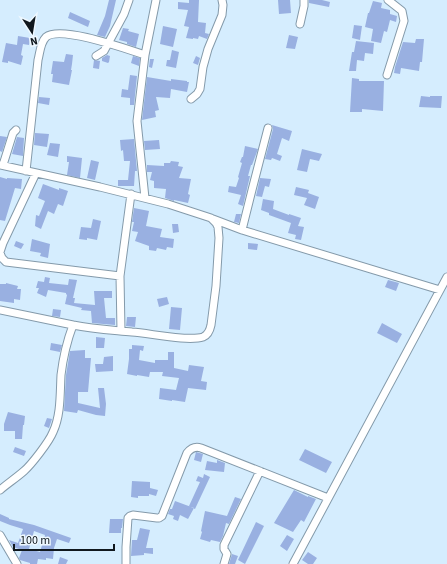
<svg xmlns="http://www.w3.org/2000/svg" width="447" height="564" font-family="'Source Sans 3',sans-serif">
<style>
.building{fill:#99b0e1;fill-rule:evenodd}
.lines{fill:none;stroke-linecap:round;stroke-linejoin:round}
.minor-casing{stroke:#849aaa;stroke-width:9}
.minor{stroke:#fff;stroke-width:7}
</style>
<rect width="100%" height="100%" fill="#d5edfe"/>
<path class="building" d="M109,0H116L110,26L105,37L97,35L105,16Z
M189,0H199L198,22L206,23L205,33L209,34L207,39L199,36L198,39L193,38V39L186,38L189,27L184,26L188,10L178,9V2L189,3Z
M278,0H290L291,13L279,14Z
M309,0H322L330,2L329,7L309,3Z
M373,1L382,3L381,8L390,10V14L397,16L396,22L390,20L387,32L384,31L381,43L371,41L373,29L365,27L368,13H369Z
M70,12L90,21L88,27L68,18Z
M354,25L362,26L360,40L352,38Z
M163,26L177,29L173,47L160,44Z
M123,28L129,29L128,31L139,34L136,47L127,44V42L119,40Z
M289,35L298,37L295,49L286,48Z
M18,36L30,38L29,45L23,44L21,55L23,56L21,65L8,61V63L2,62L6,43L17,45Z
M416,39H424L422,62H420L419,71L401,68L400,74L394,73L395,67L403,42L415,43Z
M356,41L374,43L373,54L365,53L364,61L357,60L356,71H349L352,52H354Z
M172,50L179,52L176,68L166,66L167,60H170Z
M66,54L73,55L72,64L71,70H72L69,85L52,82L53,74H51L53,61L64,62Z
M107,55L110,56L109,62L108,63L102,61V58Z
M133,56L140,58L139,66L131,63Z
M196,56L200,58L198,65L193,63Z
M150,59H154L152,68L149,67Z
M94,60L100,61L99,69L93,68Z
M130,75L137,76L134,105H130V98L121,97L122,89L128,90Z
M147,77L171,81V79L187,81V82H189L187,92L171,89L170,98L156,97L159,110L155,111L156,117L142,120Z
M352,78L359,79V81H384L383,111L362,109V112H350Z
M421,96L430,97V96H442L441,108L419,107Z
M39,97L50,98L49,105L38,103Z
M272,125L292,131L289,141L282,138L277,154L282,156L280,161L272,158L271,160L265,159L273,129Z
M35,133L49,134L47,147L34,145Z
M0,136L7,137L2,152L0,151Z
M17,137L24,138L23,156L12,154Z
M134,139L137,171H135L134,186H118V180H128L130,161H124L123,150L121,151L120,140Z
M159,140L160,149L145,150L144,141Z
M50,143L60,144L58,157L47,155Z
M245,146L258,149L252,165H251L248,176H250L243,206L238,204L241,195L228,192L229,186L236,187L239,178L238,177L242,163L240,162L242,157H243Z
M302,149L322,154L319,161L310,159L307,172L297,170Z
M67,156L82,158L80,178L67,175L69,162H67Z
M91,160L99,162L95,180L87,178Z
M171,161L179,162L178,166L183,167L179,178L191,179L188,194L190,195L188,203L174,200V201L165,198L166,189L154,188V181L150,180L152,172H147V165L164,166V163H170Z
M0,177L7,179V178L22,179L21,189L15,188L5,221L0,220Z
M260,178L271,179L269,187L265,186L262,197L256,196Z
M43,184L59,190V188L68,191L63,206L58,204L54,214L48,211L41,229L35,226L36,215L39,216L45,201L38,198Z
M296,187L309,190L308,193L319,197L315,209L304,205L307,198L294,195Z
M263,199L274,201L273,209L289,215V214L301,218L298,226L304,227L301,240L295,239L296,235L288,233L291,223L269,215V213L261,210Z
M134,208L149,211L146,226L162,229L160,237L174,239L173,248L167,247L166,250L157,248L156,251L149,250V246L135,241L138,232L132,231L134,222H132Z
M236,214H241L239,223L234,222Z
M93,219L101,221L97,240L87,238V240L79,239L81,227L91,228Z
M172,224H178L179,232L173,233Z
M32,239L50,244L48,258L40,256L41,253L30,251Z
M16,241L24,244L21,249L14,246Z
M248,243L258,244L257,250L248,249Z
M45,277L50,278L49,283L68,285L69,279L77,280L73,298H75L74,303L95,305L94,291H112V298H104L106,318H115V325L92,323L91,311L81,310L82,308L65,304L67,295L66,294V293L48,290L46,297L37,293L39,288H36L38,281L44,282Z
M388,280L399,283L396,291L385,287Z
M6,283L18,286L17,289H21L20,300L14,299V303L0,301V284H6Z
M167,297L169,304L159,307L157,299Z
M171,307L182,308L180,330L169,329Z
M53,309L61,310L60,317L52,316Z
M127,317H136L135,327L126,326Z
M382,323L402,334L397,343L377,333Z
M96,337L105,338L104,348H96Z
M51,343L62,345L60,352L50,350Z
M132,345L144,346L143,351L140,350L139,360L155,363V360H168V352H174V368L188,371L189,365L204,367L201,381L207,382L206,390L188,388L185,402L172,400V401L159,399L160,388L176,390L179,378L162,376L163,372H150L149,377L137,375V376L127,374L129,359V349H132Z
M85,350V358H91L88,392H78V403L100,408L98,388H104L106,404L105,416L96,415L78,410L77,413L64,411L66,375L70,351Z
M113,356V371L96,372L95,364H103L104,357Z
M8,412L25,416L24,425H23L22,439H15V431H4V424Z
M47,418L52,419L49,428L44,426Z
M15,447L26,451L24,456L13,452Z
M305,449L332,462L326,473L299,460Z
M196,452L203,454L201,462L194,460Z
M217,460L225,463L224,472L205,470L207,461L217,463Z
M204,474L210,477L195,509L189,506L200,482L196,481L198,476L203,478Z
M132,481L150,482V488L158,490L156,496L149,494V496H138V498L131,497Z
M294,490L308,497V496L316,499L304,522L301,520L293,532L274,523Z
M235,497L241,499L229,524L226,523L223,536L220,542L211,540L210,542L200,539L202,532L201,531L205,511L227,516Z
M175,501L194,508L188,519L180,515L178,521L173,519L174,516L168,514L170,509H172Z
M0,514L9,518V519L34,525L71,538L69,543L57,539L54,548L53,559L46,558V560L38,559L37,564H30V563L20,560L19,558L22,550L13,547L9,540L18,543L23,529L10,525L0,521ZM34,531L45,535L40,552L29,549Z
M110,519H123L122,528H121V533H109Z
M256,522L264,526L245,564L238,560Z
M140,528L150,530L146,548H153V554L144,553V555L131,556L132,540H137Z
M287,535L294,539L287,551L280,546Z
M308,552L317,558L313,564H308L302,560Z
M232,554L238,556L235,564H229Z
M60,557L68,560L66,564H58Z"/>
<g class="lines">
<defs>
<path id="minor" d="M300,24L304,6V0
M96,56L104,51L124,14L129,0
M387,75L404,21L402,11L388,0
M191,99L197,94L200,89L203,67L208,49L222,15L223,5L222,0
M0,165L100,187L168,204L211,218L216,223L218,227L219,238L216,286L211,325C210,330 208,335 203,337C188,342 149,333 132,332C112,330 93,329 73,325C67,341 63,358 61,375C60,394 61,415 53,432C49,442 31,465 24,471C16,478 7,484 0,490
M3,165L13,133L16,130
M26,171L38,60C40,53 40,43 46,37C61,25 126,49 145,55
M145,198L137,121L145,55L156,0
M213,219L242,230L440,290
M242,230L252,190L268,128
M0,252L3,243L36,173
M0,253L2,258L6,262L120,276
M0,310L73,325
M121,331L120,276L131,194
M0,535L17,564
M126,564V547L128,518L130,516L133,515L157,518H159L162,516L187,453C191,448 195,446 201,448L328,498
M224,564L227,554L224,549V545L260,471
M293,564L447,277"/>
</defs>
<use href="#minor" class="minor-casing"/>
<use href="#minor" class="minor"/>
</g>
<g transform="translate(32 32) rotate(168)" stroke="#eef8ff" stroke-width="3" paint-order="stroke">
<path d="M0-3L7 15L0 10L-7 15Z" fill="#10181e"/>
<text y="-6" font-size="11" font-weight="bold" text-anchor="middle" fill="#10181e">N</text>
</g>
<path d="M14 544v6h100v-6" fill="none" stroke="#10181e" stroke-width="2"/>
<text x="20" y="544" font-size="12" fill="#10181e" stroke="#eef8ff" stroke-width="3" paint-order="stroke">100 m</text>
</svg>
